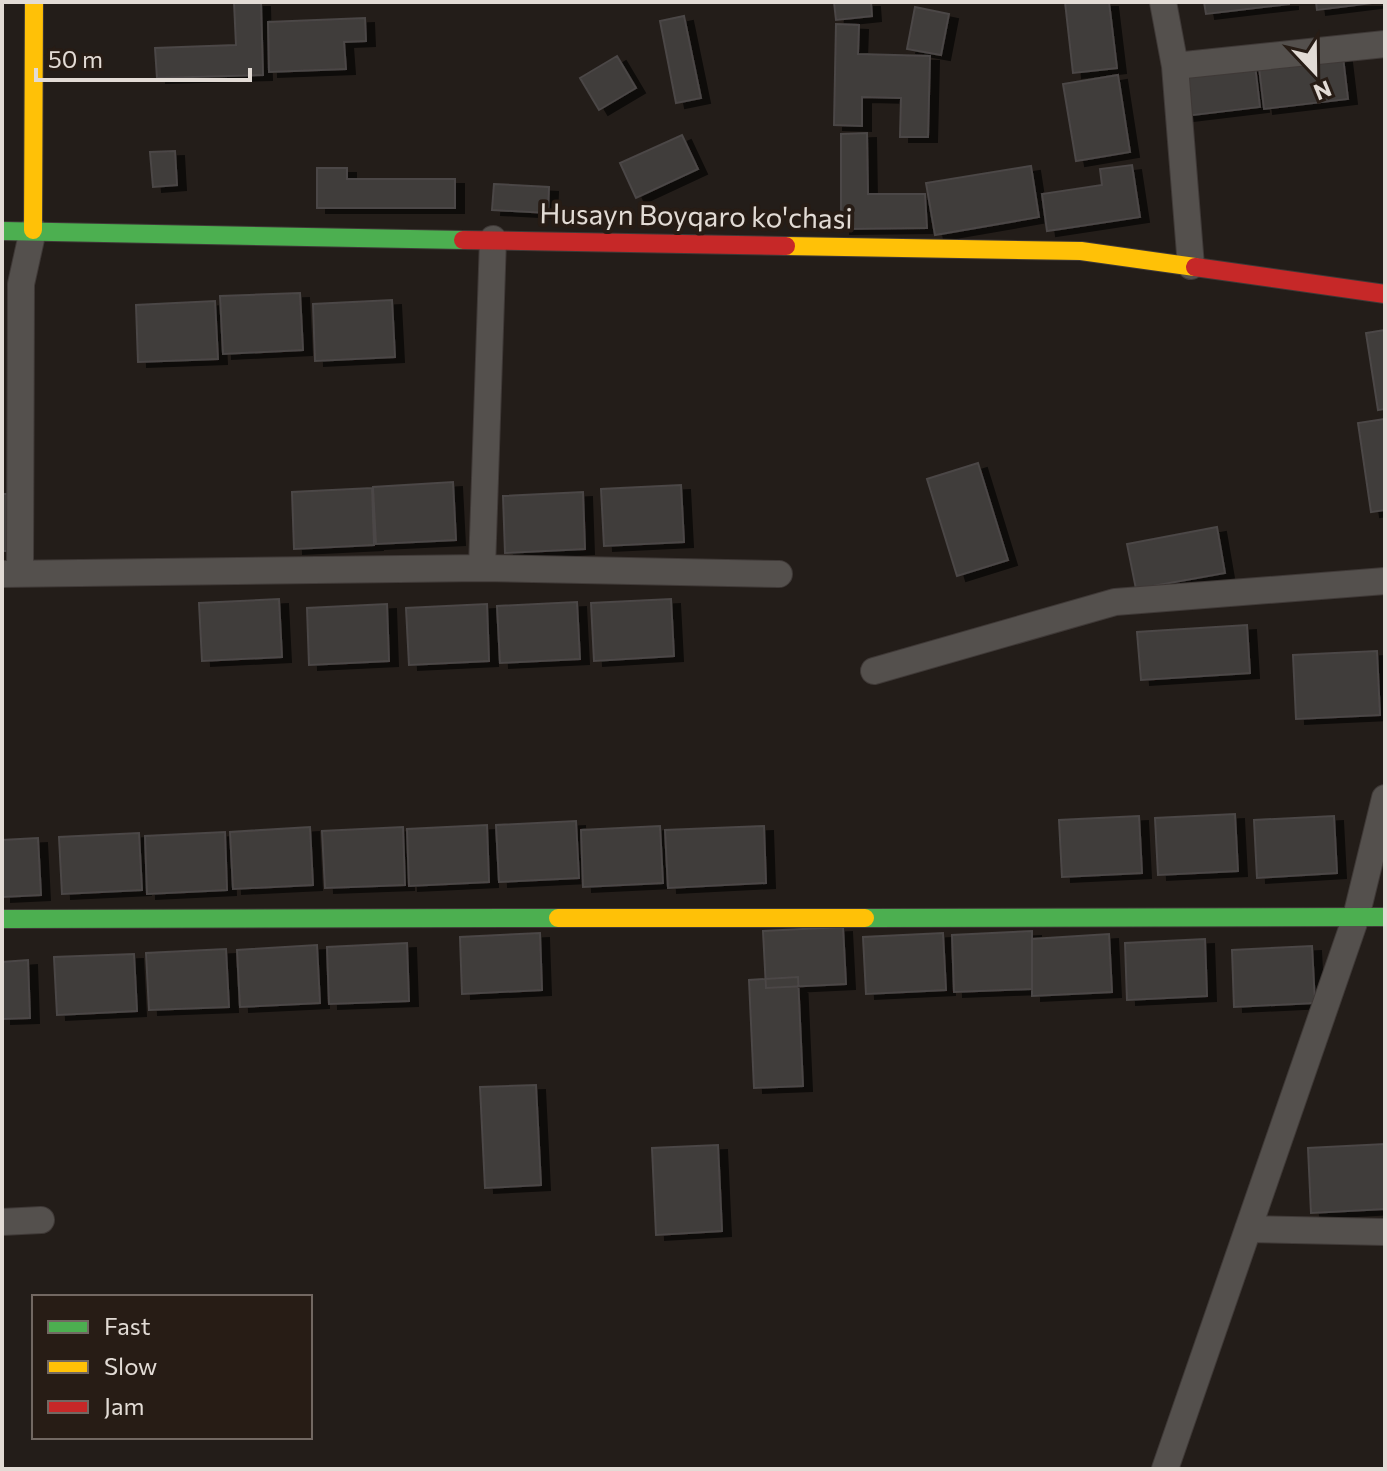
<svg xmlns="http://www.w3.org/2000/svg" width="1387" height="1471" font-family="Commissioner,sans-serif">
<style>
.building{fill:#403c3b;stroke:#4b4746;stroke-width:2;filter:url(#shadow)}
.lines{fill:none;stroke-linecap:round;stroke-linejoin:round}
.street-casing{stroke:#3f3937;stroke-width:28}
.fast-casing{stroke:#3f3937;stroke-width:20}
.slow-casing{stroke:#3f3937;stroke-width:20}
.jam-casing{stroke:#3f3937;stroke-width:20}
.street{stroke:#54504d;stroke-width:26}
.fast{stroke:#4caf50;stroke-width:18}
.slow{stroke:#ffc107;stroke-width:18}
.jam{stroke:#c62828;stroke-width:18}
.labels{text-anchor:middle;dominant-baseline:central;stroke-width:8;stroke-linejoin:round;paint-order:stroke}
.street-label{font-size:28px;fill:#e2dbd5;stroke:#271c15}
</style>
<defs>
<filter id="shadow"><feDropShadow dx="9" dy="5" stdDeviation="0" flood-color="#0009"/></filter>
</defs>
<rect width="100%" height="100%" fill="#231d19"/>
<path class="building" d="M234,2H261L263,75L157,78L155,48L236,45Z
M834,2H871L872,16L836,20Z
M1065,2H1109L1117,68L1073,73Z
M1204,2H1289V4L1206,14Z
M1316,2H1380L1317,10Z
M915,7L949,14L941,55L907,49Z
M684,16L701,98L676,103L660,21Z
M365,18L366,41L344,42L346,69L269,72L268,22Z
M836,24L859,25L858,54L930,56L928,137H900L901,98L862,97V126L834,125Z
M1342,49L1348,99L1264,109L1258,59Z
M617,56L636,88L599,110L580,78Z
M1254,57L1260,107L1177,117L1171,67Z
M1118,75L1130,152L1076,161L1063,84Z
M867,133L868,194H925L927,228L841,229V134Z
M682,135L698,169L636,198L620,163Z
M175,151L177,185L153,187L150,152Z
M1132,165L1140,217L1047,231L1042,194L1102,185L1100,169Z
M1031,166L1039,217L935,235L926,183Z
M317,168H347V179H455V208H317Z
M494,184L549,187L548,213L492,210Z
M300,293L303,350L223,354L220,296Z
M392,300L395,357L315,361L313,304Z
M215,301L218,359L138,362L136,305Z
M1385,330V409L1378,410L1366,333Z
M1385,419V510L1371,512L1358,423Z
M978,463L1008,560L957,576L927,479Z
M453,482L456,540L376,544L373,487Z
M681,485L684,542L604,546L601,489Z
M372,488L374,545L294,549L292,492Z
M583,492L585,549L505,553L503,496Z
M2,494H7L10,551H2Z
M1217,527L1225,573L1136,589L1127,544Z
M279,599L282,657L202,661L199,603Z
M671,599L674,656L594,661L591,603Z
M577,602L580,659L500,663L497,606Z
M387,604L389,661L309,665L307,608Z
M487,604L489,661L409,665L406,608Z
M1247,625L1250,673L1141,680L1137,632Z
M1377,651L1380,715L1296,719L1293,655Z
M1235,814L1238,871L1158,875L1155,818Z
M1139,816L1142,873L1062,877L1059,820Z
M1334,816L1337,873L1257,878L1254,820Z
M576,821L579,878L499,882L496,825Z
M487,825L489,882L409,886L407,829Z
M660,826L663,883L583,887L581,830Z
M764,826L766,883L668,888L665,830Z
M310,827L313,885L233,889L230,832Z
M403,827L405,885L325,888L322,831Z
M225,832L227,890L147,894L145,836Z
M139,833L142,890L62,894L59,837Z
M38,838L41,895L2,897V840Z
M843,927L846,984L766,988L763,931Z
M1032,931V989L954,992L952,935Z
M540,933L542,990L462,994L460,937Z
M943,933L946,990L866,994L863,937Z
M1109,934L1112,992L1032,996V939Z
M1205,939L1207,996L1127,1000L1125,943Z
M407,943L409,1001L329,1004L327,947Z
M317,945L320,1003L240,1007L237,950Z
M1312,946L1315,1003L1234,1007L1232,950Z
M226,949L229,1007L149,1010L146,953Z
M134,954L137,1011L57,1015L54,957Z
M28,960L30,1018L2,1019V962Z
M798,977L803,1086L754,1088L749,980Z
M536,1085L541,1185L485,1188L480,1087Z
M1385,1144V1209L1311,1213L1308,1148Z
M718,1145L722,1231L656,1235L652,1148Z"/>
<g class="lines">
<defs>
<path id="street" d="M1163,2L1175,66L1191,266
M1175,66L1385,44
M493,239L482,568L779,574
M20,573L21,284L33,230
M2,574L482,568
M874,671L1115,602L1385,581
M2,1222L41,1220
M1248,1229L1385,1232
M1165,1469L1356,917L1385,798"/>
<path id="fast" d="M2,231L463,240
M865,918L1385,917
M2,919L558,918"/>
<path id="slow" d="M33,230L34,2
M786,246L1081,251L1195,267
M558,918H865"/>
<path id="jam" d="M463,240L786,246
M1195,267L1385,294"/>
</defs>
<use href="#street" class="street-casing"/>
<use href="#fast" class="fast-casing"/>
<use href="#slow" class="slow-casing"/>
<use href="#jam" class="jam-casing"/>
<use href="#street" class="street"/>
<use href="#fast" class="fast"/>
<use href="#slow" class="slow"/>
<use href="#jam" class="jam"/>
</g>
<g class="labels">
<g class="street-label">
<text transform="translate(696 215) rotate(1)">Husayn Boyqaro ko'chasi</text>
</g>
</g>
<rect width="1387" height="1471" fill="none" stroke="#e2dbd5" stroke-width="8"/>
<rect x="32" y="1295" width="280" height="144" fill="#271c15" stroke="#726862" stroke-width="2"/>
<rect x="48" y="1321" width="40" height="12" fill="#4caf50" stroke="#726862" stroke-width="2"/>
<text x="104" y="1335" font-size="24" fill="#e2dbd5">Fast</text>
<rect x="48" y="1361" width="40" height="12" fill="#ffc107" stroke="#726862" stroke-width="2"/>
<text x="104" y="1375" font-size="24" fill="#e2dbd5">Slow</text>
<rect x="48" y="1401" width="40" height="12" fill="#c62828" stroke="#726862" stroke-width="2"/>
<text x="104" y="1415" font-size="24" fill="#e2dbd5">Jam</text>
<g transform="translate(1315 72) rotate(158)" stroke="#271c15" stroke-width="6" paint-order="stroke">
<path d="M0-6L14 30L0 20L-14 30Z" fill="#e2dbd5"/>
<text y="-12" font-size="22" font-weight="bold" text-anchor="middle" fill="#e2dbd5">N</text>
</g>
<path d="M36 68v12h214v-12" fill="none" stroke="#e2dbd5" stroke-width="4"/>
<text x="48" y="68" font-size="24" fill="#e2dbd5" stroke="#271c15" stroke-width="6" paint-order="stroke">50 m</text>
</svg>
